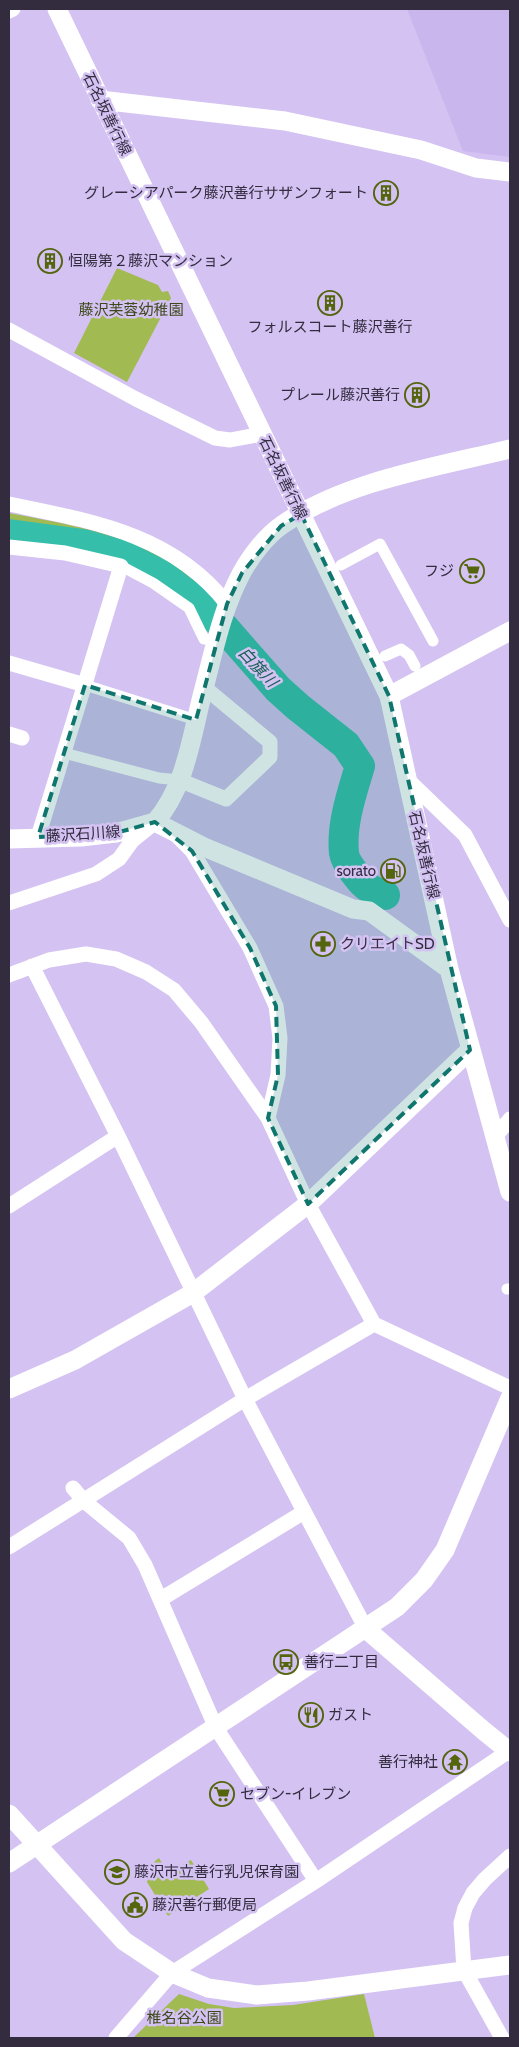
<svg xmlns="http://www.w3.org/2000/svg" width="519" height="2047" font-family="Cabin,'Noto Sans JP',sans-serif">
<style>
.built{fill:#c9b6ed}
.green{fill:#a2ba52}
.lines{fill:none;stroke-linecap:round;stroke-linejoin:round}
.river{stroke:#35bfab;stroke-width:30}
.pedestrian{stroke:#fff;stroke-width:11}
.minor{stroke:#fff;stroke-width:15}
.tertiary{stroke:#fff;stroke-width:19}
.marked{fill:#0f766e;fill-opacity:0.2;stroke:#0f766e;stroke-width:4;stroke-dasharray:10 6;stroke-linejoin:round}
.labels{text-anchor:middle;dominant-baseline:central;stroke-width:5;stroke-linejoin:round;paint-order:stroke}
.street-label{font-size:15px;fill:#332c3f;stroke:#d3c2f2}
.poi-label{font-size:15px;fill:#332c3f;stroke:#d3c2f2;text-anchor:start}
.park-label{font-size:15px;fill:#3e4919;stroke:#d3c2f2}
.water-label{font-size:16px;font-style:italic;fill:#165f54;stroke:#d3c2f2}
</style>
<rect width="100%" height="100%" fill="#d3c2f2"/>
<path class="built" d="M407,9H510V157L463,151Z"/>
<path class="green" d="M117,268L158,285L162,292L168,291L171,298L127,382L74,353Z
M9,513C66,524 126,533 176,566C188,575 200,585 212,595L215,602L211,608C186,585 158,561 126,550C88,537 48,533 9,527Z
M159,1858L168,1873L191,1860L209,1889L168,1916L147,1882L155,1861Z
M179,1994L209,2004L234,2008L293,2005L364,1994L375,2038H133Z"/>
<g class="lines">
<path class="river" d="M9,534L83,544L125,556L162,575L199,603L221,624L278,689L298,707L346,745L360,766C352,793 341,824 344,853C345,861 352,870 357,876C364,886 373,892 385,895"/>
<path class="pedestrian" d="M341,565L380,544L433,641
M121,566L153,583L189,608L204,639
M385,656L401,649L409,655L415,666
M85,685L196,720
M64,753L159,778L179,780
M507,1289H510"/>
<path class="minor" d="M9,11L13,9
M9,330L136,399L215,438L230,440L262,434
M9,504C91,521 173,534 227,604
M9,547L65,553L121,566L38,837
M9,663L85,685
M9,734L22,738
M407,779L465,835L510,920
M179,780L226,799L270,757V742L204,687
M177,836L192,851L250,948L276,1006L280,1038L278,1075L268,1118
M9,903L96,874L119,859L132,841L153,824
M32,966L118,1136L245,1399L366,1629
M9,975L49,960L86,954L116,959L146,972L174,990L201,1022L268,1118L308,1204L374,1324L510,1388
M495,1137L510,1119
M9,1206L118,1136
M73,1488L84,1501L129,1538L145,1565L216,1728L316,1881
M9,1547L245,1399L374,1324
M161,1599L304,1512
M116,2038L172,1973L316,1881L509,1751
M502,2038L464,1970L461,1923L465,1908L473,1893L485,1879L510,1856"/>
<path class="tertiary" d="M57,9L389,696L449,969L510,1192
M100,100L285,121L421,150L476,168L510,172
M389,696L510,631
M155,822C185,788 191,739 202,696C213,655 221,612 241,574C250,557 266,536 282,525C345,481 436,467 510,449
M155,822L204,847L353,909L369,911L449,969
M9,839L81,837L116,833L155,822
M9,1389L75,1360L193,1293L308,1204L470,1050
M366,1629L484,1731L510,1752
M9,1814L124,1941L172,1973L208,1988L257,1995L308,1991L510,1965
M9,1863L397,1607L424,1580L445,1550L510,1398"/>
</g>
<path class="marked" d="M301,514L389,696L470,1050L308,1204L268,1118L278,1075L276,1006L250,948L192,851L155,822L116,833L38,837L85,685L196,720L227,604L242,573L281,526Z"/>
<defs>
<symbol id="building-ring" viewBox="-11 -11 22 22"><circle r="9.5" fill="#d3c2f2" stroke="#54650d" stroke-width="1.5"/><path d="M-4-6H4V6H1V3H-1V6H-4ZM-2.5-4.3h1.7v1.8h-1.7ZM.8-4.3h1.7v1.8H.8ZM-2.5-1h1.7V.8h-1.7ZM.8-1h1.7V.8H.8Z" fill="#54650d"/></symbol>
<symbol id="supermarket-ring" viewBox="-11 -11 22 22"><circle r="9.5" fill="#d3c2f2" stroke="#54650d" stroke-width="1.5"/><path d="M-6-5.5h2.5l.6 2H6L4.5 2H-2.5L-4.4-4H-6ZM-1.5 3.2a1.3 1.3 0 1 0 .1 0ZM3 3.2a1.3 1.3 0 1 0 .1 0Z" fill="#54650d"/></symbol>
<symbol id="fuel-ring" viewBox="-11 -11 22 22"><circle r="9.5" fill="#d3c2f2" stroke="#54650d" stroke-width="1.5"/><path d="M-5.5-6h7V0h2V4h1.3V-2.5L3-4.5l.8-.8L6-3V5H2.5V1h-1V6h-7ZM-4.2-4.7v3.2H.2V-4.7Z" fill="#54650d"/></symbol>
<symbol id="pharmacy-ring" viewBox="-11 -11 22 22"><circle r="9.5" fill="#d3c2f2" stroke="#54650d" stroke-width="1.5"/><path d="M-2-6h4v4h4v4h-4v4h-4v-4h-4v-4h4Z" fill="#54650d"/></symbol>
<symbol id="bus-ring" viewBox="-11 -11 22 22"><circle r="9.5" fill="#d3c2f2" stroke="#54650d" stroke-width="1.5"/><path d="M-5-6H5V4H4V6H2V4H-2V6H-4V4H-5ZM-3.5-4V0h7V-4ZM-3.5 1.2v1.5H-2V1.2ZM2 1.2v1.5H3.5V1.2Z" fill="#54650d"/></symbol>
<symbol id="restaurant-ring" viewBox="-11 -11 22 22"><circle r="9.5" fill="#d3c2f2" stroke="#54650d" stroke-width="1.5"/><path d="M-5-6h1v4h1v-4h1v4h1v-4h1v5L-1.5 .5V6h-2V.5L-5-1ZM5-6V6H3V1.5H1.5Q1.5-4 5-6Z" fill="#54650d"/></symbol>
<symbol id="temple-ring" viewBox="-11 -11 22 22"><circle r="9.5" fill="#d3c2f2" stroke="#54650d" stroke-width="1.5"/><path d="M0-6L5-2H3V0L6.5 2.5H4V6H1.5V3h-3V6H-4V2.5H-6.5L-3 0V-2H-5Z" fill="#54650d"/></symbol>
<symbol id="school-ring" viewBox="-11 -11 22 22"><circle r="9.5" fill="#d3c2f2" stroke="#54650d" stroke-width="1.5"/><path d="M0-5L7-2L0 1L-7-2ZM-4 1L0 2.5L4 1V4Q0 6-4 4Z" fill="#54650d"/></symbol>
<symbol id="civic-ring" viewBox="-11 -11 22 22"><circle r="9.5" fill="#d3c2f2" stroke="#54650d" stroke-width="1.5"/><path d="M-.6-6.5H3V-4.5H.6V-3L4-1V1h2V6H-6V1h2V-1L-.6-3ZM-1.2 2.5V6h2.4V2.5Z" fill="#54650d"/></symbol>
</defs>
<g fill-rule="evenodd">
<use href="#building-ring" x="372" y="179" width="28" height="28"/>
<use href="#building-ring" x="36" y="247" width="28" height="28"/>
<use href="#building-ring" x="316" y="289" width="28" height="28"/>
<use href="#building-ring" x="403" y="381" width="28" height="28"/>
<use href="#supermarket-ring" x="458" y="557" width="28" height="28"/>
<use href="#fuel-ring" x="379" y="857" width="28" height="28"/>
<use href="#pharmacy-ring" x="309" y="930" width="28" height="28"/>
<use href="#bus-ring" x="272" y="1648" width="28" height="28"/>
<use href="#restaurant-ring" x="297" y="1701" width="28" height="28"/>
<use href="#temple-ring" x="441" y="1748" width="28" height="28"/>
<use href="#supermarket-ring" x="208" y="1780" width="28" height="28"/>
<use href="#school-ring" x="103" y="1858" width="28" height="28"/>
<use href="#civic-ring" x="121" y="1891" width="28" height="28"/>
</g>
<g class="labels">
<g class="street-label">
<text transform="translate(107 114) rotate(64)">石名坂善行線</text>
<text transform="translate(283 478) rotate(64)">石名坂善行線</text>
<text transform="translate(83 834) rotate(-4)">藤沢石川線</text>
<text transform="translate(424 855) rotate(77)">石名坂善行線</text>
</g>
<g class="poi-label">
<text x="368" y="193" text-anchor="end">グレーシアパーク藤沢善行サザンフォート</text>
<text x="68" y="261">恒陽第２藤沢マンション</text>
<text x="330" y="327" text-anchor="middle">フォルスコート藤沢善行</text>
<text x="400" y="395" text-anchor="end">プレール藤沢善行</text>
<text x="454" y="571" text-anchor="end">フジ</text>
<text x="376" y="871" text-anchor="end">sorato</text>
<text x="340" y="944">クリエイトSD</text>
<text x="304" y="1662">善行二丁目</text>
<text x="328" y="1715">ガスト</text>
<text x="438" y="1762" text-anchor="end">善行神社</text>
<text x="240" y="1794">セブン-イレブン</text>
<text x="134" y="1872">藤沢市立善行乳児保育園</text>
<text x="152" y="1905">藤沢善行郵便局</text>
</g>
<g class="park-label">
<text x="131" y="310">藤沢芙蓉幼稚園</text>
<text x="184" y="2018">椎名谷公園</text>
</g>
<g class="water-label">
<text transform="translate(258 667) rotate(47)">白旗川</text>
</g>
</g>
<rect width="519" height="2047" fill="none" stroke="#332c3f" stroke-width="20"/>
</svg>
